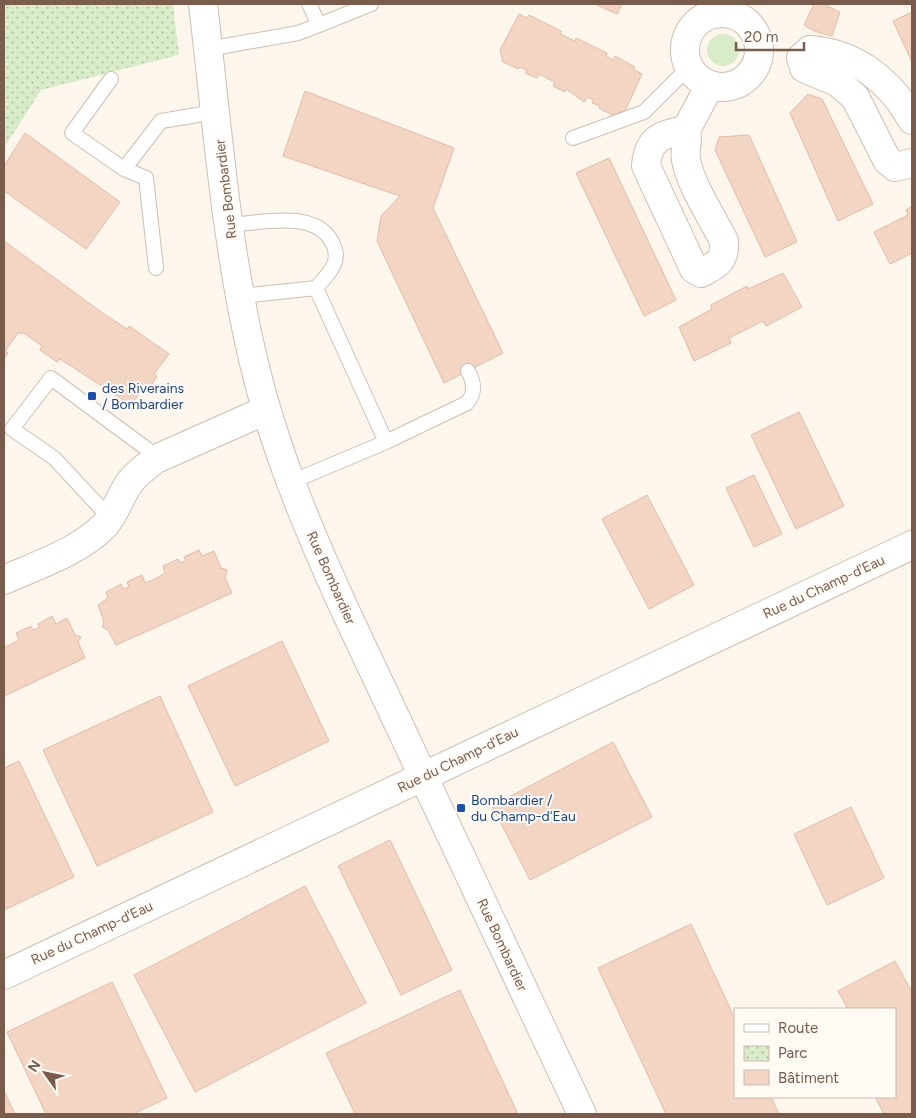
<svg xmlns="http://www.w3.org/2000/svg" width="916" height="1118" font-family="Figtree,sans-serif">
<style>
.grass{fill:#d8ecc9}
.park{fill:url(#park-dots)}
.building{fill:#f3d5c3;stroke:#e6bba3}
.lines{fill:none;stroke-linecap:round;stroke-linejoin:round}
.service-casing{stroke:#d1beb0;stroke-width:16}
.minor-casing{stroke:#d1beb0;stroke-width:30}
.tertiary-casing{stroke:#d1beb0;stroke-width:30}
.service{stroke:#fff;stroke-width:14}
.minor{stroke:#fff;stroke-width:28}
.tertiary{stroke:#fff;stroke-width:28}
.transit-dot{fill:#1a4fb4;stroke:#fffaf3;stroke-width:2}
.labels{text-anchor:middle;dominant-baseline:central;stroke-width:4;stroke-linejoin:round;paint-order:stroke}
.street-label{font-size:14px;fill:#7a5c4d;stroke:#fffaf3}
.transit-label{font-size:14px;fill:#164399;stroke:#fffaf3;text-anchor:start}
</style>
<defs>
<pattern id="park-dots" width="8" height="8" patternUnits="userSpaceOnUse" patternTransform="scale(1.25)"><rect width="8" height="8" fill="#d8ecc9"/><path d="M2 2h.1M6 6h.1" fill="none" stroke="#b4c2a5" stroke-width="1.8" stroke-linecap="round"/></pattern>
</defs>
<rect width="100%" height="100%" fill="#fdf6ec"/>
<path class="grass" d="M707 50a16 16 0 1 1 32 0a16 16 0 1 1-32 0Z"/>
<path class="park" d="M4,4H173L179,55L41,90L4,148Z"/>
<path class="building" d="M595,4H622L617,14Z
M814,4H823L840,12L832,36L814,31L804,25Z
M912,12V62L893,21Z
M519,14L527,18L529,15L561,31L560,34L575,41L576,38L607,53L606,56L613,60L615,56L635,67L633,69L642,74L625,111L612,115L599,108L600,106L592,103L594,100L587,97L584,102L566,89L565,92L553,86L555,82L539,74L537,78L525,73L527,70L519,67L518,69L503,62L500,50Z
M305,91L454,148L433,208L503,353L444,383L377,241L381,216L400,196L283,156Z
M808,94L822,99L873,204L838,221L790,113Z
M25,133L120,202L86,249L4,191V166Z
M749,135L797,242L765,257L715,150L719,137Z
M609,158L676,300L644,316L576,173Z
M912,206V253L890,264L874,232L908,215L906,210Z
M4,241L104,314L127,329L129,326L169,354L154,374L157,376L151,386L147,384L131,405L60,359L57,362L40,350L42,346L24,333H18L5,351L8,353L4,359Z
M783,273L802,307L766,326L763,321L729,338L731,343L694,361L679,327L712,309L711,305L747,286L748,289Z
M799,412L844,506L796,529L751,435Z
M754,475L782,534L754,547L726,488Z
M647,495L694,585L649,609L602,519Z
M199,550L202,556L214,551L221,568L227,570L225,578L232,593L116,645L108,630L102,627L104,622L98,605L108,598L106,592L121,584L123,589L129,587L127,582L142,575L145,583L155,579L165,573L163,566L178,559L180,563L186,561L184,557Z
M52,616L56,624L67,618L75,635L81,637L78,642L85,658L4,696V648L19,640L16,633L31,626L33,630L39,628L38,624Z
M282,641L329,741L235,786L188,686Z
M160,696L213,812L97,866L43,750Z
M613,742L652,817L530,880L492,806Z
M19,761L74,877L4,910V768Z
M851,807L884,878L827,905L794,834Z
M390,840L452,970L401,995L338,866Z
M305,886L366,1003L195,1092L134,975Z
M691,924L735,1019V1097H771L779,1114H666L598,968Z
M895,961L910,989L912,988V1114H884L875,1097H895V1009H848L838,991Z
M112,982L167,1098L133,1114H46L7,1032Z
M460,990L518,1114H355L326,1053Z
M4,1091L15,1114H4Z"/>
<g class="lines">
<defs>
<path id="service" d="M706,4L712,14
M319,25L371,4
M208,49L298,33L319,25L309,4
M111,79L72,133L124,169L161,121L216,112
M573,138L644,112L689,67
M124,169L146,178L156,268
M229,225C260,223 315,209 332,242C343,262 328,274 316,288
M241,296L316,288L386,442L291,482
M386,442L467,403C476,392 474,382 468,371
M110,518L54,458L12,429L51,378L159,458"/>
<path id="minor" d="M685 50a37 37 0 1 1 74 0a37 37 0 1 1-74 0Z
M912,120C891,81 855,53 810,50L801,58L804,68L837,82L855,97L887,160L895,167L912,163
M686,130C661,134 648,139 646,166L694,269L701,273C718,264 725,261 724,241C712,217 691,186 686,160C684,150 689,141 686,130L710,85
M4,580C37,565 79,552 105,525C116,512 120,496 130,482C137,473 147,466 156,459L266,410
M4,975L912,545"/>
<path id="tertiary" d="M203,4C217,123 226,247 254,363C274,448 308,529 344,608L582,1114"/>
</defs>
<use href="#service" class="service-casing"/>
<use href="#minor" class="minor-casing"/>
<use href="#tertiary" class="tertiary-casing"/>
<use href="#service" class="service"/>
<use href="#minor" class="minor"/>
<use href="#tertiary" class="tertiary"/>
</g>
<g class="transit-dot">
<rect x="87" y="391" width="10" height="10" rx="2.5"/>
<rect x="456" y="803" width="10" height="10" rx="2.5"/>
</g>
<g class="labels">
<g class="street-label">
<text transform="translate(226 189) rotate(-97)">Rue Bombardier</text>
<text transform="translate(331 578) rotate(66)">Rue Bombardier</text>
<text transform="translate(824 587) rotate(-25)">Rue du Champ-d'Eau</text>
<text transform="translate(458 760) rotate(-26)">Rue du Champ-d'Eau</text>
<text transform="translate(92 933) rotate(-25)">Rue du Champ-d'Eau</text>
<text transform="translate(502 945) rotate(65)">Rue Bombardier</text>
</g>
<g class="transit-label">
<text x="102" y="388">des Riverains<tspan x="102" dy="16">/ Bombardier</tspan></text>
<text x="471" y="800">Bombardier /<tspan x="471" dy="16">du Champ-d'Eau</tspan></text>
</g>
</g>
<rect width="916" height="1118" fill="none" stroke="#7a5c4d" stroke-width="10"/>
<rect x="734" y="1008" width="162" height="90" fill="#fffaf3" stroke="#cabbb1"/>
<rect x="744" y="1024" width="25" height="8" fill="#ffffff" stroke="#cabbb1"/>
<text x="778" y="1033" font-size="15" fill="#7a5c4d">Route</text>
<rect x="744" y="1046" width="25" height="15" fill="url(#park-dots)" stroke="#cabbb1"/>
<text x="778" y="1058" font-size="15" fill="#7a5c4d">Parc</text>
<rect x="744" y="1070" width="25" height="15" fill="#f3d5c3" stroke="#cabbb1"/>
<text x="778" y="1083" font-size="15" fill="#7a5c4d">Bâtiment</text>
<g transform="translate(45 1073) rotate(303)" stroke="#fffaf3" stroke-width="4" paint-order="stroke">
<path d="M0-4L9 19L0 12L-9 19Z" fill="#7a5c4d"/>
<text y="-8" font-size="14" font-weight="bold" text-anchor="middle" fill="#7a5c4d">N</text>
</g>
<path d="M736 42v8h68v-8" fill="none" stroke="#7a5c4d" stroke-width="2.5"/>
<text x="744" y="42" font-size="15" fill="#7a5c4d" stroke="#fffaf3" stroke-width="4" paint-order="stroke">20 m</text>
</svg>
